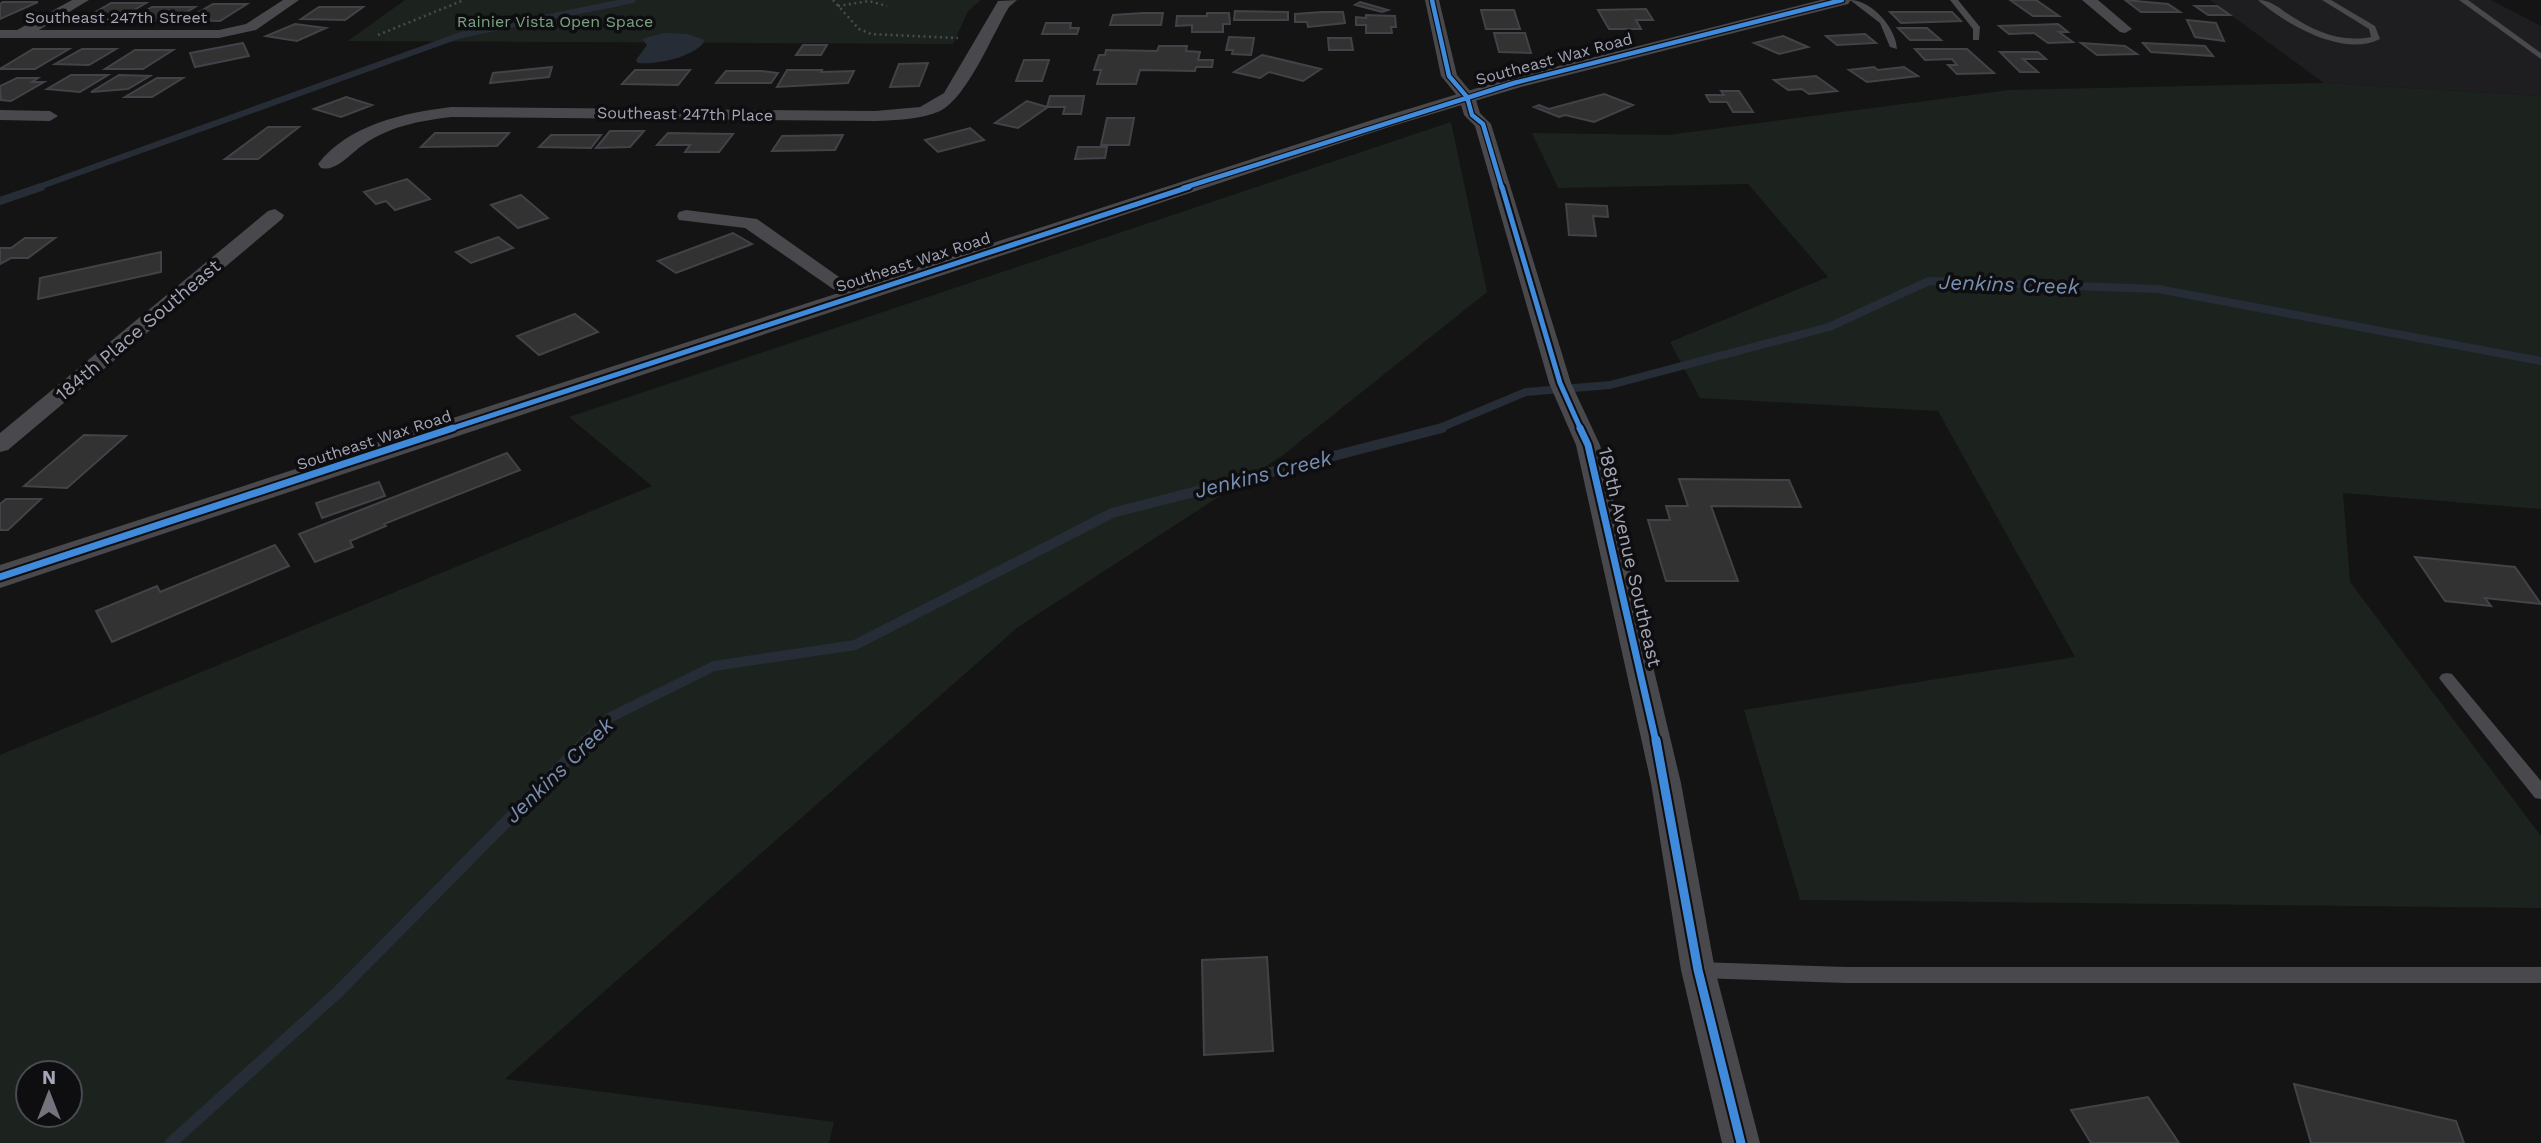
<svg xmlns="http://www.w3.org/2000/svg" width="2541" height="1143" font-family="'Work Sans',sans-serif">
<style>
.built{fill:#1e1e20}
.green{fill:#1c231e;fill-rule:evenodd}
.water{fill:#272d36}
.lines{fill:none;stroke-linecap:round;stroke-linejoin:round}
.stream-far3{stroke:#272d36;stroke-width:6}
.stream-far2{stroke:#272d36;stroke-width:8}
.stream-far1{stroke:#272d36;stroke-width:10}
.stream{stroke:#272d36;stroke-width:12}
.building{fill:#323233;stroke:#424348;stroke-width:2}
.path{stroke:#4a4a4f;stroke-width:2.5;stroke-dasharray:2 3.5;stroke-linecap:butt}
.service{fill:#48484d;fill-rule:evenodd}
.minor{fill:#48484d;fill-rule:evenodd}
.tertiary{fill:#48484d;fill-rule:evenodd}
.cycleway-far3-casing{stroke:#0e0e10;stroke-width:7}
.cycleway-far2-casing{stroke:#0e0e10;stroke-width:9}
.cycleway-far1-casing{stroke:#0e0e10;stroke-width:11}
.cycleway-casing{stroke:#0e0e10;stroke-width:13}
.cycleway-far3{stroke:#408adc;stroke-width:4.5}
.cycleway-far2{stroke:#408adc;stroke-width:5}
.cycleway-far1{stroke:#408adc;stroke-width:7}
.cycleway{stroke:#408adc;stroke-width:9}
.labels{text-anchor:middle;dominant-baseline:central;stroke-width:7;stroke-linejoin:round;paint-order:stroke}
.far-street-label{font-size:16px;fill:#a4a6b6;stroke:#0e0e10}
.far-park-label{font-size:16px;fill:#79a282;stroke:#0e0e10}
.street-label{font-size:19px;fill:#a4a6b6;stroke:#0e0e10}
.water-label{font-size:21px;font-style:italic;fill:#788fb3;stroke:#0e0e10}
</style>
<rect width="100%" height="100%" fill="#141414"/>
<path class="built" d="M2210,0H2491L2541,26V96L2324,83Z"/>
<path class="green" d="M405,0H981L968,11L953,44L348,41Z
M2324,83L2541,96V509L2343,493L2350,582L2541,836V908L1800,900L1744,710L2075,657L1938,411L1700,398L1670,342L1828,277L1748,184L1558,188L1532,133L1668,135L2009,90Z
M1451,122L1487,292L1283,455L1018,627L505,1079L834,1122L829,1143H0V755L652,486L569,417ZM28,1073H70V1115H28Z"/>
<path class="water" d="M664,33L687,34L705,40C697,57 655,65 638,63L636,60L647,45L642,39Z"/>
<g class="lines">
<path class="stream-far3" d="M36,188L461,35L633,0"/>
<path class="stream-far2" d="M0,201L41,187
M1435,430L1526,392L1610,385L1829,327L1929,281L2158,289L2541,361"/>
<path class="stream-far1" d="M585,742L609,718L714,666L855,645L1112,513L1442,428"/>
<path class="stream" d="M171,1143L337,993L587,740"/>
</g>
<path class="building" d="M2010,0H2036L2059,16H2033Z
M2125,0L2168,4L2180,12H2141Z
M3,2H38L0,19V4Z
M1360,2L1388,10L1382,12L1355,5Z
M111,3H146L117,20H82Z
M213,4H247L220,21L185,20Z
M2195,6H2217L2230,15H2208Z
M152,7H195L171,21H127Z
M319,7H363L345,20L301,19Z
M1646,9L1653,20H1636L1641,29H1609L1598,10Z
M1481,10H1514L1520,29H1486Z
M1235,11L1288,12V20H1234Z
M1322,12H1343L1345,23L1308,27L1307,22H1295V14Z
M1890,12H1952L1961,21L1901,23Z
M1143,13H1163L1161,25H1110L1113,15Z
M1207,13H1229L1230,24H1223V32H1192V25L1176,26L1177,16H1207Z
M1366,15L1395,16L1396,27H1391L1392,33H1366V25H1356V17L1366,18Z
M2187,20L2216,23L2224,41L2195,37Z
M1046,23H1071L1070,28H1079L1077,34H1042Z
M295,24L326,28L297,41L266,36Z
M2058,24L2068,32H2059L2073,42L2048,43L2034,33L2009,34L1999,26Z
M1898,28H1927L1941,40H1910Z
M1494,33H1525L1531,53L1499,52Z
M1865,34L1876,43L1837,45L1826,36Z
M1783,36L1808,47L1779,54L1754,43Z
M1229,37L1254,38L1251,55L1232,54L1233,50H1226Z
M1328,38H1351L1353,50H1329Z
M243,43L249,56L195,67L190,53Z
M2081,43L2125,46L2137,54L2097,55Z
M2143,43L2205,46L2213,56L2151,52Z
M803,45H827L821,55H796Z
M1159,46H1187L1186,51L1200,52L1198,60H1213L1212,67H1196L1195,71L1140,70L1136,84H1097L1101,70H1094L1099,55H1105L1106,50L1157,51Z
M33,49H69L35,69H0Z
M82,49H116L89,65L55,64Z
M1915,49H1967L1994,73L1957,74L1948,65H1957L1952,59L1925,60Z
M135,50H173L143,69H105Z
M2000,52H2038L2046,59H2023L2038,72H2020Z
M1262,55L1321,69L1303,81L1269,72L1260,78L1234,72Z
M1024,60H1049L1042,81H1016Z
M928,63L919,86L890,87L899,64Z
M552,67L549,77L490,83L493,73Z
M1874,67L1878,70L1904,67L1918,76L1867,82L1849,70Z
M635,70H690L678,85L622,84Z
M787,70H822L821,72L854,71L848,83L777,87Z
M726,71H761L778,73L771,83H716Z
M71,75H108L80,92L47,89Z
M119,75L150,76L128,89L91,92Z
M1816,76L1837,91L1809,94L1802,89L1788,90L1774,80Z
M17,78H38L32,82H44L11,101L1,100L0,86Z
M157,78H183L152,97H125Z
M1721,91H1739L1753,112H1733L1727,102H1710L1706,95H1724Z
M1604,94L1633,105L1594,122L1565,115L1559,117L1534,107L1539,105L1549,109Z
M1050,96H1084L1081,114H1063L1065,107H1048L1018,128L995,123L1027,101L1047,107Z
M346,97L372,105L341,117L314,109Z
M1107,118H1134L1129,145H1101Z
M268,127H299L258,159H225Z
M970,128L984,140L938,152L925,140Z
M610,131H644L630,147L596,148Z
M435,133H509L497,146L421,147Z
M668,133L733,134L719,152H685L690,145H657Z
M551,135H601L591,148L539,147Z
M843,135L835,150L772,151L782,136Z
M1078,147H1107L1105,158L1075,159Z
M407,179L430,199L395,210L386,201L376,204L364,192Z
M521,195L548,218L518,228L491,205Z
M1566,204L1607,206L1608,217L1593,216L1596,236L1569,235Z
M733,233L752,244L676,273L658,261Z
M498,237L513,248L471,263L456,252Z
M25,238H55L28,258H11L0,264V248H11Z
M161,252V272L38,299L40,278Z
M575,314L598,332L539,355L517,336Z
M84,435L126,436L67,488L24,486Z
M507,453L520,470L384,524L386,526L350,541L353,547L315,562L299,534Z
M1679,479L1789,480L1801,507L1711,506L1738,581H1666L1648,520H1670L1666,506H1688Z
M379,482L385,496L322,518L316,503Z
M6,499H41L8,530H0V504Z
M275,545L289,566L112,642L96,611L157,586L160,592Z
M2415,557L2515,567L2541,604L2485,598L2491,606L2445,601Z
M1267,957L1273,1051L1204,1055L1202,960Z
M2294,1084L2456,1121L2464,1143H2311Z
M2148,1097L2179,1143H2091L2071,1110Z"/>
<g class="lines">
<path class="path" d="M833,0L859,29L871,34L958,38
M838,6L869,1L887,6
M378,35L464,0"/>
<path class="service" d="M1850,0C1872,0 1896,28 1897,49L1890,47L1880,23Z
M1950,0H1958L1980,27L1979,40H1973V29Z
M2258,0C2270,0 2278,7 2288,14C2314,31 2340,43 2371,37L2369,29L2322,0H2331L2375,26L2380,39C2344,58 2285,24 2258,0Z
M2459,0H2468L2541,53V59Z
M2447,673L2452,674L2541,781V799L2535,798L2442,682L2439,678L2442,674Z
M1698,962L1846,967H2541V983H1846L1698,978L1691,976L1689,970L1691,964Z"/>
<path class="minor" d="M72,0H89L39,30H219L246,24L283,0H299L256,30L219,38H0V30H17Z
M1017,0L1009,7C993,33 967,98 940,111C920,120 896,120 875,121L451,117C419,121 390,126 363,145C350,154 336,172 321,168L318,164C349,124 404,113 451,107L875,111L920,107L944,93L998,1Z
M1425,0H1439L1457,75L1475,97L1480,113L1491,124L1571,383L1600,445L1681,783L1715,970L1760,1143H1722L1681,970L1651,783L1576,445L1549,383L1475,126L1464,115L1459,98L1441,76Z
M2082,0H2098L2132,29L2125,33L2120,32Z
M0,110L50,111L58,116L50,121L0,120Z
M275,209L284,215L282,219L8,450L0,452V433L268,211Z
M686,210L757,219L866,296L863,300H849L745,228L679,220L677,216L679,212Z"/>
<path class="tertiary" d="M1821,0H1851L1848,4L1521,87L1386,128L0,588V565L1372,120L1507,79Z"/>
<defs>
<path id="cycleway-far3" d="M1432,0L1449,76L1467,97L1472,115L1483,124L1502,188
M1183,188L1514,83L1842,0"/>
<path id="cycleway-far2" d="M1502,187L1560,383L1581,430
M447,430L1189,187"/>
<path id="cycleway-far1" d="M1580,428L1588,445L1656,742
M0,577L453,428"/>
<path id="cycleway" d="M1656,740L1698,970L1741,1143"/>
</defs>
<use href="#cycleway-far3" class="cycleway-far3-casing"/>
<use href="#cycleway-far2" class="cycleway-far2-casing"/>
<use href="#cycleway-far1" class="cycleway-far1-casing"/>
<use href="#cycleway" class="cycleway-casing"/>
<use href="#cycleway-far3" class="cycleway-far3"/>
<use href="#cycleway-far2" class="cycleway-far2"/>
<use href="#cycleway-far1" class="cycleway-far1"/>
<use href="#cycleway" class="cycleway"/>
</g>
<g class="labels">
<g class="far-street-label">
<text x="116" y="17">Southeast 247th Street</text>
<text transform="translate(1554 59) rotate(-15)">Southeast Wax Road</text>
<text transform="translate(685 114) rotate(1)">Southeast 247th Place</text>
<text transform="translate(913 262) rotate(-18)">Southeast Wax Road</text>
<text transform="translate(374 440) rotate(-18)">Southeast Wax Road</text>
</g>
<g class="far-park-label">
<text x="555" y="21">Rainier Vista Open Space</text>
</g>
<g class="street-label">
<text transform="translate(138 330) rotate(-40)">184th Place Southeast</text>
<text transform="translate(1630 557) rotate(77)">188th Avenue Southeast</text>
</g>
<g class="water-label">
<text transform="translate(2009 284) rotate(2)">Jenkins Creek</text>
<text transform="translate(1263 474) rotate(-14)">Jenkins Creek</text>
<text transform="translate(559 770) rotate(-44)">Jenkins Creek</text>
</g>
</g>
<g transform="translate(49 1094)"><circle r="33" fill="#0e0e10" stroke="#4a4b52" stroke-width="2"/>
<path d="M0-5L12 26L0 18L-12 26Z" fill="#72737d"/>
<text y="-10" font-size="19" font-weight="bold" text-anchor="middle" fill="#a4a6b6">N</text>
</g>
</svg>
